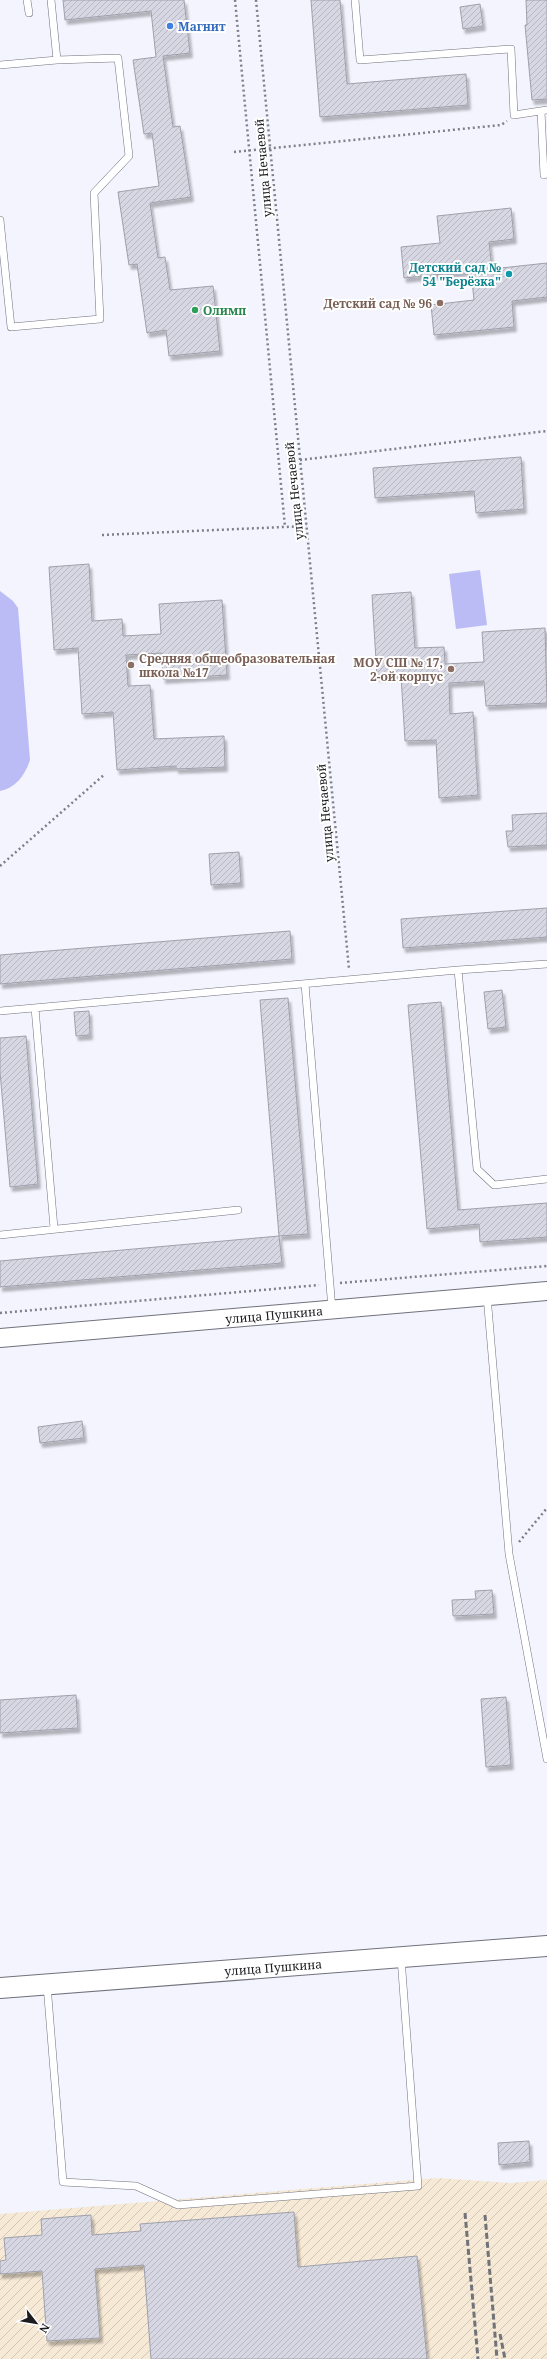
<svg xmlns="http://www.w3.org/2000/svg" width="547" height="2359" font-family="'Noto Serif',serif">
<style>
.industrial{fill:url(#industrial-furrows)}
.grass{fill:#bbbcf6}
.building{fill:url(#building-hatch);stroke:#9fa0ab;filter:url(#shadow)}
.lines{fill:none;stroke-linecap:round;stroke-linejoin:round}
.service-casing{stroke:#70717c;stroke-width:8}
.tertiary-casing{stroke:#70717c;stroke-width:20}
.secondary-casing{stroke:#70717c;stroke-width:22}
.path{stroke:#7f7f86;stroke-width:2.5;stroke-dasharray:2 3;stroke-linecap:butt}
.service{stroke:#fff;stroke-width:7}
.tertiary{stroke:#fff;stroke-width:18}
.secondary{stroke:#fff;stroke-width:20}
.rail{stroke:#727379;stroke-width:3;stroke-dasharray:6 3;stroke-linecap:butt}
.shop-dot{fill:#3f7fe0;stroke:#fff;stroke-width:1.5}
.culture-dot{fill:#0f9aa8;stroke:#fff;stroke-width:1.5}
.education-dot{fill:#8d6e63;stroke:#fff;stroke-width:1.5}
.leisure-dot{fill:#2e9e5b;stroke:#fff;stroke-width:1.5}
.labels{text-anchor:middle;dominant-baseline:central;stroke-width:4;stroke-linejoin:round;paint-order:stroke}
.shop-label{font-size:12px;font-weight:bold;fill:#366cbe;stroke:#fff;text-anchor:start}
.street-label{font-size:12px;fill:#1c1c20;stroke:#fff}
.culture-label{font-size:12px;font-weight:bold;fill:#0d838f;stroke:#fff;text-anchor:end}
.education-label{font-size:12px;font-weight:bold;fill:#785e54;stroke:#fff;text-anchor:end}
.leisure-label{font-size:12px;font-weight:bold;fill:#27864d;stroke:#fff;text-anchor:start}
</style>
<defs>
<pattern id="industrial-furrows" width="10" height="10" patternUnits="userSpaceOnUse"><rect width="10" height="10" fill="#f6e9d5"/><path d="M-1 1l2-2M0 10L10 0M9 11l2-2" fill="none" stroke="#d2c7b7"/></pattern>
<pattern id="building-hatch" width="6" height="6" patternUnits="userSpaceOnUse"><rect width="6" height="6" fill="#d6d7e3"/><path d="M-1 1l2-2M0 6l6-6M5 7l2-2" fill="none" stroke="#b7b8c2"/></pattern>
<filter id="shadow"><feDropShadow dx="2.5" dy="4.5" stdDeviation="1" flood-color="#0004"/></filter>
</defs>
<rect width="100%" height="100%" fill="#f3f4fe"/>
<path class="industrial" d="M438,2178L511,2183L547,2180V2359H0V2214Z"/>
<path class="grass" d="M480,570L487,625L456,629L449,574Z
M0,591L13,601L18,608L30,760C25,775 16,788 0,791Z"/>
<path class="building" d="M63,0H184L190,53L163,56L173,127L180,126L191,197L150,203L158,258L165,257L170,290L213,286L220,351L169,356L166,330L147,333L137,264L129,265L118,192L159,186L152,133L144,134L133,60L156,57L151,11L65,20Z
M311,0H340L347,84L466,74L468,105L320,117Z
M526,0H547V99L532,100L525,25H527Z
M480,4L483,26L463,29L460,7Z
M511,208L514,239L489,242L492,269L547,263V297L512,301L514,327L434,335L431,305L474,300L471,271L404,278L401,247L440,243L437,216Z
M521,457L524,509L476,513L474,491L375,498L373,468Z
M89,564L92,621L122,619L123,636L161,634L159,604L222,600L227,675L163,679L162,653L126,655L128,686L150,685L154,739L224,736L225,767L176,769V766L117,770L113,712L82,714L78,648L54,650L49,567Z
M411,592L415,648L444,647L445,664L484,662L482,632L545,628L547,703L486,706L484,681L449,683L450,714L473,712L478,795L439,798L436,740L405,741L401,676L377,677L372,595Z
M547,813V845L508,847L506,831H513L512,815Z
M239,852L241,883L211,885L209,854Z
M547,908V937L403,948L401,919Z
M290,931L292,959L0,984V955Z
M502,990L506,1027L488,1029L484,992Z
M288,998L308,1234L279,1236L260,1000Z
M441,1002L458,1210L547,1203V1237L480,1242L479,1224L427,1229L408,1005Z
M89,1011L90,1035L76,1036L74,1012Z
M26,1036L38,1184L10,1187L0,1072V1038Z
M279,1236L282,1263L0,1287V1261Z
M82,1421L84,1438L40,1443L38,1427Z
M492,1590L494,1614L453,1616L452,1600L476,1599L475,1591Z
M76,1695L78,1728L0,1733V1700Z
M506,1697L511,1765L486,1767L481,1699Z
M529,2141L530,2162L499,2165L498,2143Z
M294,2212L298,2267L417,2256L427,2359H151L144,2265L95,2269L100,2338L47,2341L42,2271L0,2274V2261L6,2260L4,2238L42,2235L41,2219L91,2215L92,2235L141,2231L140,2224Z"/>
<g class="lines">
<defs>
<path id="service" d="M27,0L29,13
M51,0L57,60
M355,0L360,60L511,49L514,115L547,110
M0,65L57,60L118,58L129,156L94,193L100,319L11,327L0,220
M541,111L544,175
M547,964L458,970L477,1169L494,1185L547,1179
M305,984L332,1309
M35,1008L54,1228
M0,1011L458,970
M0,1235L238,1210
M487,1296L509,1554L547,1759
M47,1985L63,2182L136,2186L178,2205L418,2186L401,1958"/>
<g id="tertiary">
<path id="s1" d="M0,1338L547,1291"/>
</g>
<g id="secondary">
<path id="s2" d="M0,1988L547,1946"/>
</g>
</defs>
<use href="#service" class="service-casing"/>
<use href="#tertiary" class="tertiary-casing"/>
<use href="#secondary" class="secondary-casing"/>
<path class="path" d="M235,0L285,527
M256,0L349,969
M234,152L501,125L507,121
M300,460L547,431
M102,535L307,526
M0,866L105,774
M340,1283L547,1266
M0,1313L319,1285
M519,1542L547,1508"/>
<use href="#service" class="service"/>
<use href="#tertiary" class="tertiary"/>
<use href="#secondary" class="secondary"/>
<path class="rail" d="M465,2213L478,2359
M485,2215L497,2359
M500,2334L505,2359"/>
</g>
<circle class="shop-dot" cx="170" cy="26" r="4"/>
<circle class="culture-dot" cx="509" cy="274" r="4"/>
<g class="education-dot">
<circle cx="440" cy="303" r="4"/>
<circle cx="131" cy="665" r="4"/>
<circle cx="451" cy="669" r="4"/>
</g>
<circle class="leisure-dot" cx="195" cy="310" r="4"/>
<g class="labels">
<g class="shop-label">
<text x="178" y="26">Магнит</text>
</g>
<g class="street-label">
<text transform="translate(263 168) rotate(-95)">улица Нечаевой</text>
<text transform="translate(294 491) rotate(-96)">улица Нечаевой</text>
<text transform="translate(325 813) rotate(-95)">улица Нечаевой</text>
<text stroke="none"><textPath href="#s1" startOffset="275">улица Пушкина</textPath></text>
<text stroke="none"><textPath href="#s2" startOffset="274">улица Пушкина</textPath></text>
</g>
<g class="culture-label">
<text x="501" y="267">Детский сад №<tspan x="501" dy="14">54 "Берёзка"</tspan></text>
</g>
<g class="education-label">
<text x="432" y="303">Детский сад № 96</text>
<text x="139" y="658" text-anchor="start">Средняя общеобразовательная<tspan x="139" dy="14">школа №17</tspan></text>
<text x="443" y="662">МОУ СШ № 17,<tspan x="443" dy="14">2-ой корпус</tspan></text>
</g>
<g class="leisure-label">
<text x="203" y="310">Олимп</text>
</g>
</g>
<g transform="translate(36 2323) rotate(121)" stroke="#ffffff" stroke-width="3" paint-order="stroke">
<path d="M0-3L7 15L0 10L-7 15Z" fill="#1c1c20"/>
<text y="-6" font-size="11" font-weight="bold" text-anchor="middle" fill="#1c1c20">N</text>
</g>
</svg>
